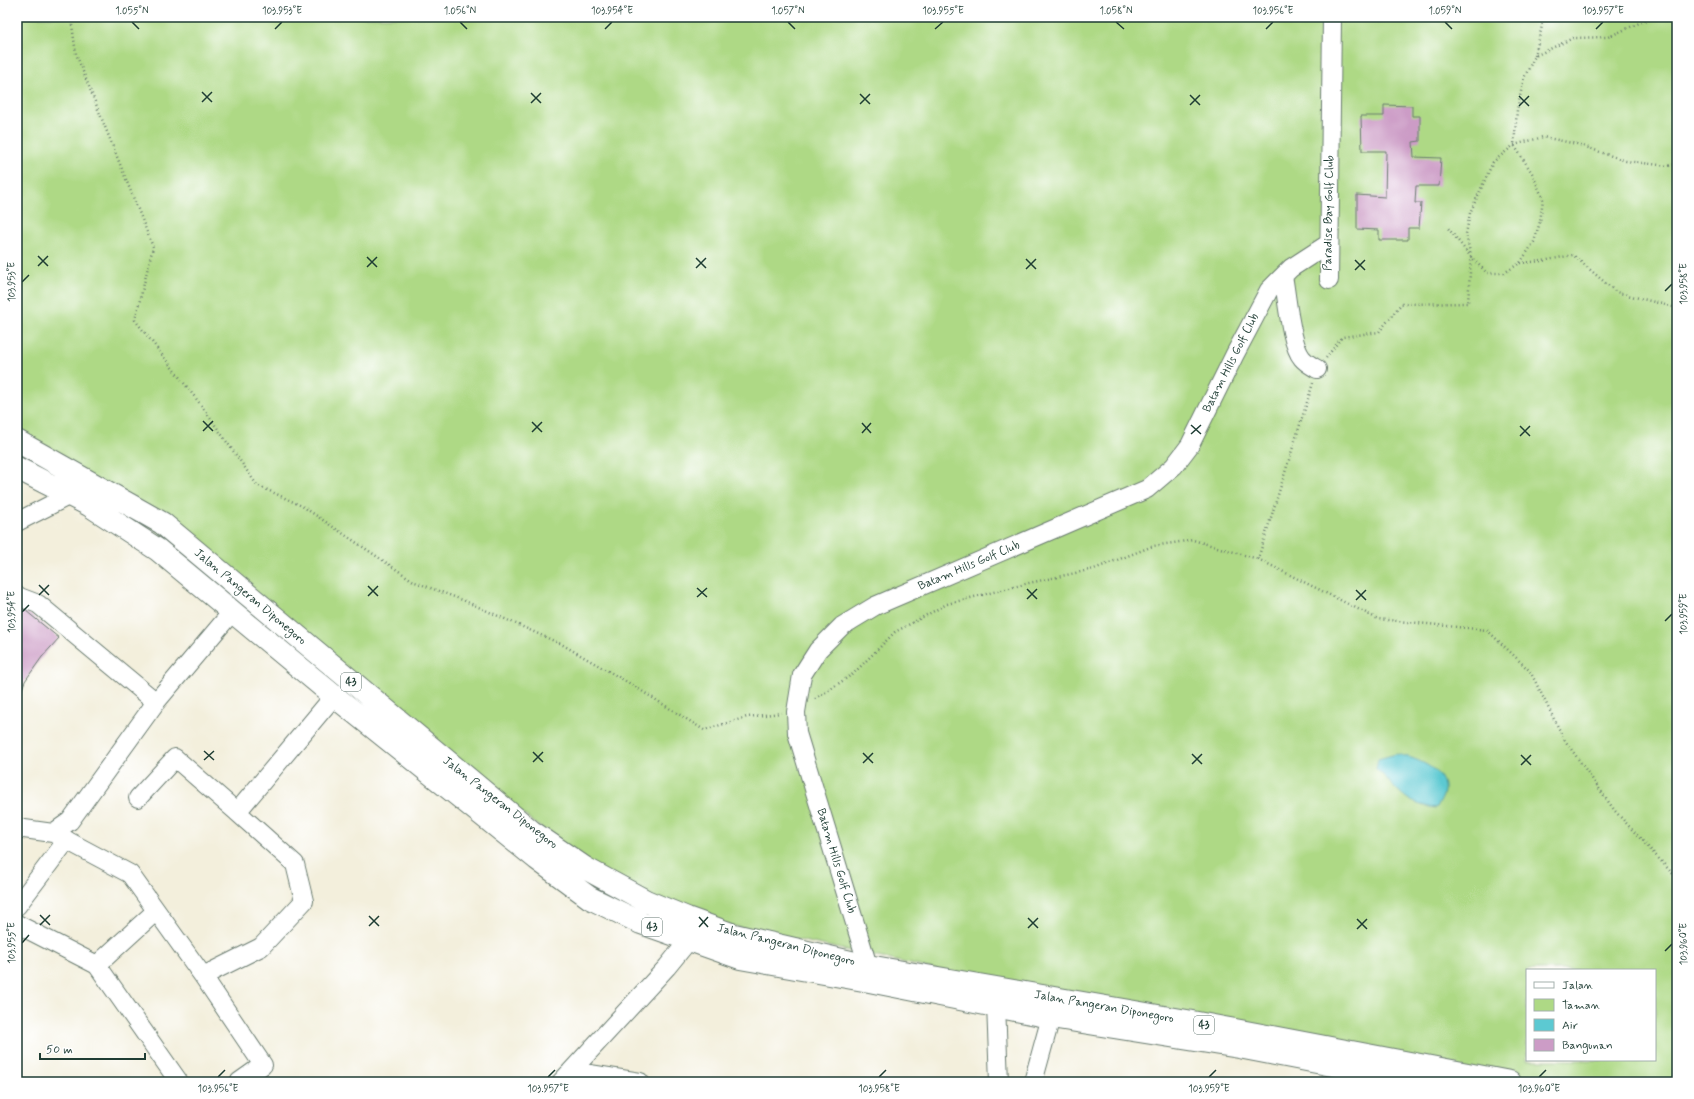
<svg xmlns="http://www.w3.org/2000/svg" width="1694" height="1099" font-family="Mynerve,sans-serif">
<style>
.green{fill:#aed985;stroke:#668b5c;fill-rule:evenodd}
.water{fill:#5cc9d2;stroke:#3e8383}
.building{fill:#cc9cc6}
.lines{fill:none;stroke-linecap:round;stroke-linejoin:round}
.minor-casing{stroke:#697b6f;stroke-width:20}
.highway-casing{stroke:#697b6f;stroke-width:24}
.path{stroke:#697b6f;stroke-width:2.5;stroke-dasharray:1 3;stroke-linecap:butt}
.minor{stroke:#fff;stroke-width:18}
.highway{stroke:#fff;stroke-width:22}
.ticks{fill:none;stroke:#1f3d34;stroke-width:1.5}
.labels{text-anchor:middle;dominant-baseline:central;stroke-width:3;stroke-linejoin:round;paint-order:stroke}
.shield{fill:#fff;stroke:#627771;stroke-width:1}
.shield-label{font-size:11px;font-weight:bold;fill:#1f3d34}
.street-label{font-size:12px;fill:#1f3d34;stroke:#fff}
.neatline{fill:none;stroke:#1f3d34;stroke-width:1.5}
.ticks-label{font-size:10px;text-anchor:middle;fill:#1f3d34}
</style>
<rect width="100%" height="100%" fill="#fff"/>
<filter id="ink" filterUnits="userSpaceOnUse"><feTurbulence type="fractalNoise" baseFrequency=".025" numOctaves="2"/><feDisplacementMap in="SourceGraphic" scale="8" xChannelSelector="R" yChannelSelector="G"/><feConvolveMatrix kernelMatrix="1 2 1 2 8 2 1 2 1" color-interpolation-filters="sRGB"/></filter>
<filter id="wash" filterUnits="userSpaceOnUse"><feTurbulence type="fractalNoise" baseFrequency=".012" numOctaves="4" result="noise"/><feDisplacementMap in="SourceGraphic" scale="16" xChannelSelector="R" yChannelSelector="G"/><feGaussianBlur stdDeviation="0.9" result="paint"/><feColorMatrix in="noise" values="0 0 0 0 0 0 0 0 0 0 0 0 0 0 0 0 0 1.4 0 .05"/><feComposite in="paint" operator="in"/></filter>
<g filter="url(#wash)">
<rect width="100%" height="100%" fill="#f3efdc"/>
<path class="green" d="M17,17H1677V1082H1487L1267,1041L641,906L175,542L17,450ZM1527,970H1655V1060H1527Z"/>
<path class="water" d="M1396,754C1423,759 1461,777 1436,808C1402,804 1400,789 1376,769L1378,759Z"/>
<g id="blocks">
<path class="building" d="M1384,105L1412,106V116H1420V141L1413,142L1414,157L1441,158L1439,186H1416L1415,203H1421L1419,228H1408V240H1379V230L1357,229V195L1385,197L1386,151H1362L1361,116H1384Z
M20,606L59,638L42,657L25,681L17,702V613Z"/>
</g>
</g>
<g filter="url(#ink)">
<use href="#blocks" fill-opacity="0" stroke="#697b6f" stroke-width="1"/>
<g class="lines">
<defs>
<path id="minor" d="M1283,276C1287,295 1290,344 1302,358C1306,363 1312,366 1317,369
M1329,280L1332,17
M17,522L70,495
M17,596L38,604L156,702L232,612
M138,798L175,758L237,812L334,696
M17,828L53,833L70,821L156,702
M53,833L130,874L203,976L263,1065L239,1082
M17,906L67,840
M17,924L97,965L179,1082
M97,965L156,911
M868,966L797,733L796,712L802,675L818,650L842,626L875,606L1147,489L1174,466L1190,445L1235,354L1269,290L1291,268L1328,244
M203,976L261,947L304,901L295,864L237,812
M996,1005L999,1082
M571,1071L640,1082
M561,1082L667,967L689,940
M1033,1082L1051,1017"/>
<path id="highway" d="M17,441L162,523L531,831L585,868L646,901L687,918L734,935L868,966L1187,1021L1510,1082
M17,468L89,505L158,550L334,696L537,859L590,898L641,923L740,958L869,981L1051,1017L1239,1047L1421,1082"/>
</defs>
<use href="#minor" class="minor-casing"/>
<use href="#highway" class="highway-casing"/>
<path class="path" d="M71,17L76,54L153,247L135,320L201,405L257,485L302,506L415,582L465,601L563,645L629,683L704,730L747,717L781,713
M1653,17L1608,37L1573,38L1535,56L1524,78L1517,110L1514,145L1532,173L1543,199L1540,222L1534,242L1520,263L1504,273H1487L1471,257L1466,234L1470,213L1493,162L1514,145L1543,137L1577,144L1626,161L1668,166L1677,164
M1535,56L1544,17
M1520,263L1542,261L1573,255L1616,292L1677,308
M1326,358L1342,337L1379,332L1401,304L1468,303L1471,257L1448,228
M1313,383L1258,559L1378,619L1487,630L1530,671L1564,739L1615,811L1672,873L1677,875
M815,699L853,674L895,632L947,604L1029,583L1094,569L1153,546L1193,540L1258,559"/>
<use href="#minor" class="minor"/>
<use href="#highway" class="highway"/>
</g>
</g>
<path class="ticks" d="M132,22L139,29M460,22L467,29M788,22L795,29M1116,22L1124,29M1445,22L1452,29M275,29L282,22M605,29L612,22M935,29L943,22M1266,29L1273,22M1596,29L1603,22M202,92L212,102M531,93L541,103M860,94L870,104M1190,95L1200,105M1519,96L1529,106M202,102L212,92M531,103L541,93M860,104L870,94M1190,105L1200,95M1519,106L1529,96M38,256L48,266M367,257L377,267M696,258L706,268M1026,259L1036,269M1355,260L1365,270M38,266L48,256M367,267L377,257M696,268L706,258M1026,269L1036,259M1355,270L1365,260M22,282L29,275M1665,291L1672,284M203,421L213,431M532,422L542,432M862,423L871,433M1191,425L1201,434M1520,426L1530,436M203,431L213,421M532,432L542,422M862,433L871,423M1191,434L1201,425M1520,436L1530,426M39,585L49,595M368,586L378,596M697,588L707,597M1027,589L1037,599M1356,590L1366,600M39,595L49,585M368,596L378,586M697,597L707,588M1027,599L1037,589M1356,600L1366,590M22,612L29,605M1665,621L1672,614M204,751L214,760M533,752L543,762M863,753L873,763M1192,754L1202,764M1521,755L1531,765M204,760L214,751M533,762L543,752M863,763L873,753M1192,764L1202,754M1521,765L1531,755M40,915L50,925M369,916L379,926M699,917L708,927M1028,918L1038,928M1357,919L1367,929M40,925L50,915M369,926L379,916M699,927L708,917M1028,928L1038,918M1357,929L1367,919M22,943L29,935M1665,951L1672,944M218,1077L225,1070M548,1077L555,1070M879,1077L886,1070M1209,1077L1216,1070M1539,1077L1546,1070"/>
<g class="labels">
<g class="shield">
<rect x="341" y="673" width="20" height="18" rx="3"/>
<rect x="642" y="918" width="20" height="18" rx="3"/>
<rect x="1194" y="1016" width="20" height="18" rx="3"/>
</g>
<g class="shield-label">
<text x="351" y="682">43</text>
<text x="652" y="927">43</text>
<text x="1204" y="1025">43</text>
</g>
<g class="street-label">
<text transform="translate(1329 213) rotate(-89)">Paradise Bay Golf Club</text>
<text transform="translate(1231 363) rotate(-63)">Batam Hills Golf Club</text>
<text transform="translate(969 566) rotate(-23)">Batam Hills Golf Club</text>
<text transform="translate(250 597) rotate(40)">Jalan Pangeran Diponegoro</text>
<text transform="translate(500 803) rotate(38)">Jalan Pangeran Diponegoro</text>
<text transform="translate(836 861) rotate(73)">Batam Hills Golf Club</text>
<text transform="translate(786 945) rotate(14)">Jalan Pangeran Diponegoro</text>
<text transform="translate(1104 1007) rotate(10)">Jalan Pangeran Diponegoro</text>
</g>
</g>
<rect width="1694" height="1099" fill="none" stroke="#fff" stroke-width="44"/>
<rect x="1526" y="969" width="130" height="92" fill="#ffffff" stroke="#a5b1ae"/>
<rect x="1534" y="982" width="20" height="6" fill="#ffffff" stroke="#a5b1ae"/>
<text x="1562" y="989" font-size="12" fill="#1f3d34">Jalan</text>
<rect x="1534" y="999" width="20" height="12" fill="#aed985" stroke="#a5b1ae"/>
<text x="1562" y="1009" font-size="12" fill="#1f3d34">Taman</text>
<rect x="1534" y="1019" width="20" height="12" fill="#5cc9d2" stroke="#a5b1ae"/>
<text x="1562" y="1029" font-size="12" fill="#1f3d34">Air</text>
<rect x="1534" y="1039" width="20" height="12" fill="#cc9cc6" stroke="#a5b1ae"/>
<text x="1562" y="1049" font-size="12" fill="#1f3d34">Bangunan</text>
<path d="M40 1053v6h105v-6" fill="none" stroke="#1f3d34" stroke-width="2"/>
<text x="46" y="1053" font-size="12" fill="#1f3d34" stroke="#ffffff" stroke-width="3" paint-order="stroke">50 m</text>
<rect x="22" y="22" width="1650" height="1055" class="neatline"/>
<g class="ticks-label">
<text x="132" y="14">1.055°N</text>
<text x="282" y="14">103.953°E</text>
<text x="460" y="14">1.056°N</text>
<text x="612" y="14">103.954°E</text>
<text x="788" y="14">1.057°N</text>
<text x="943" y="14">103.955°E</text>
<text x="1116" y="14">1.058°N</text>
<text x="1273" y="14">103.956°E</text>
<text x="1445" y="14">1.059°N</text>
<text x="1603" y="14">103.957°E</text>
<text transform="translate(11 282) rotate(-90)" y="4">103.953°E</text>
<text transform="translate(1683 284) rotate(-90)" y="4">103.958°E</text>
<text transform="translate(11 612) rotate(-90)" y="4">103.954°E</text>
<text transform="translate(1683 614) rotate(-90)" y="4">103.959°E</text>
<text transform="translate(11 943) rotate(-90)" y="4">103.955°E</text>
<text transform="translate(1683 944) rotate(-90)" y="4">103.960°E</text>
<text x="218" y="1092">103.956°E</text>
<text x="548" y="1092">103.957°E</text>
<text x="879" y="1092">103.958°E</text>
<text x="1209" y="1092">103.959°E</text>
<text x="1539" y="1092">103.960°E</text>
</g>
</svg>
